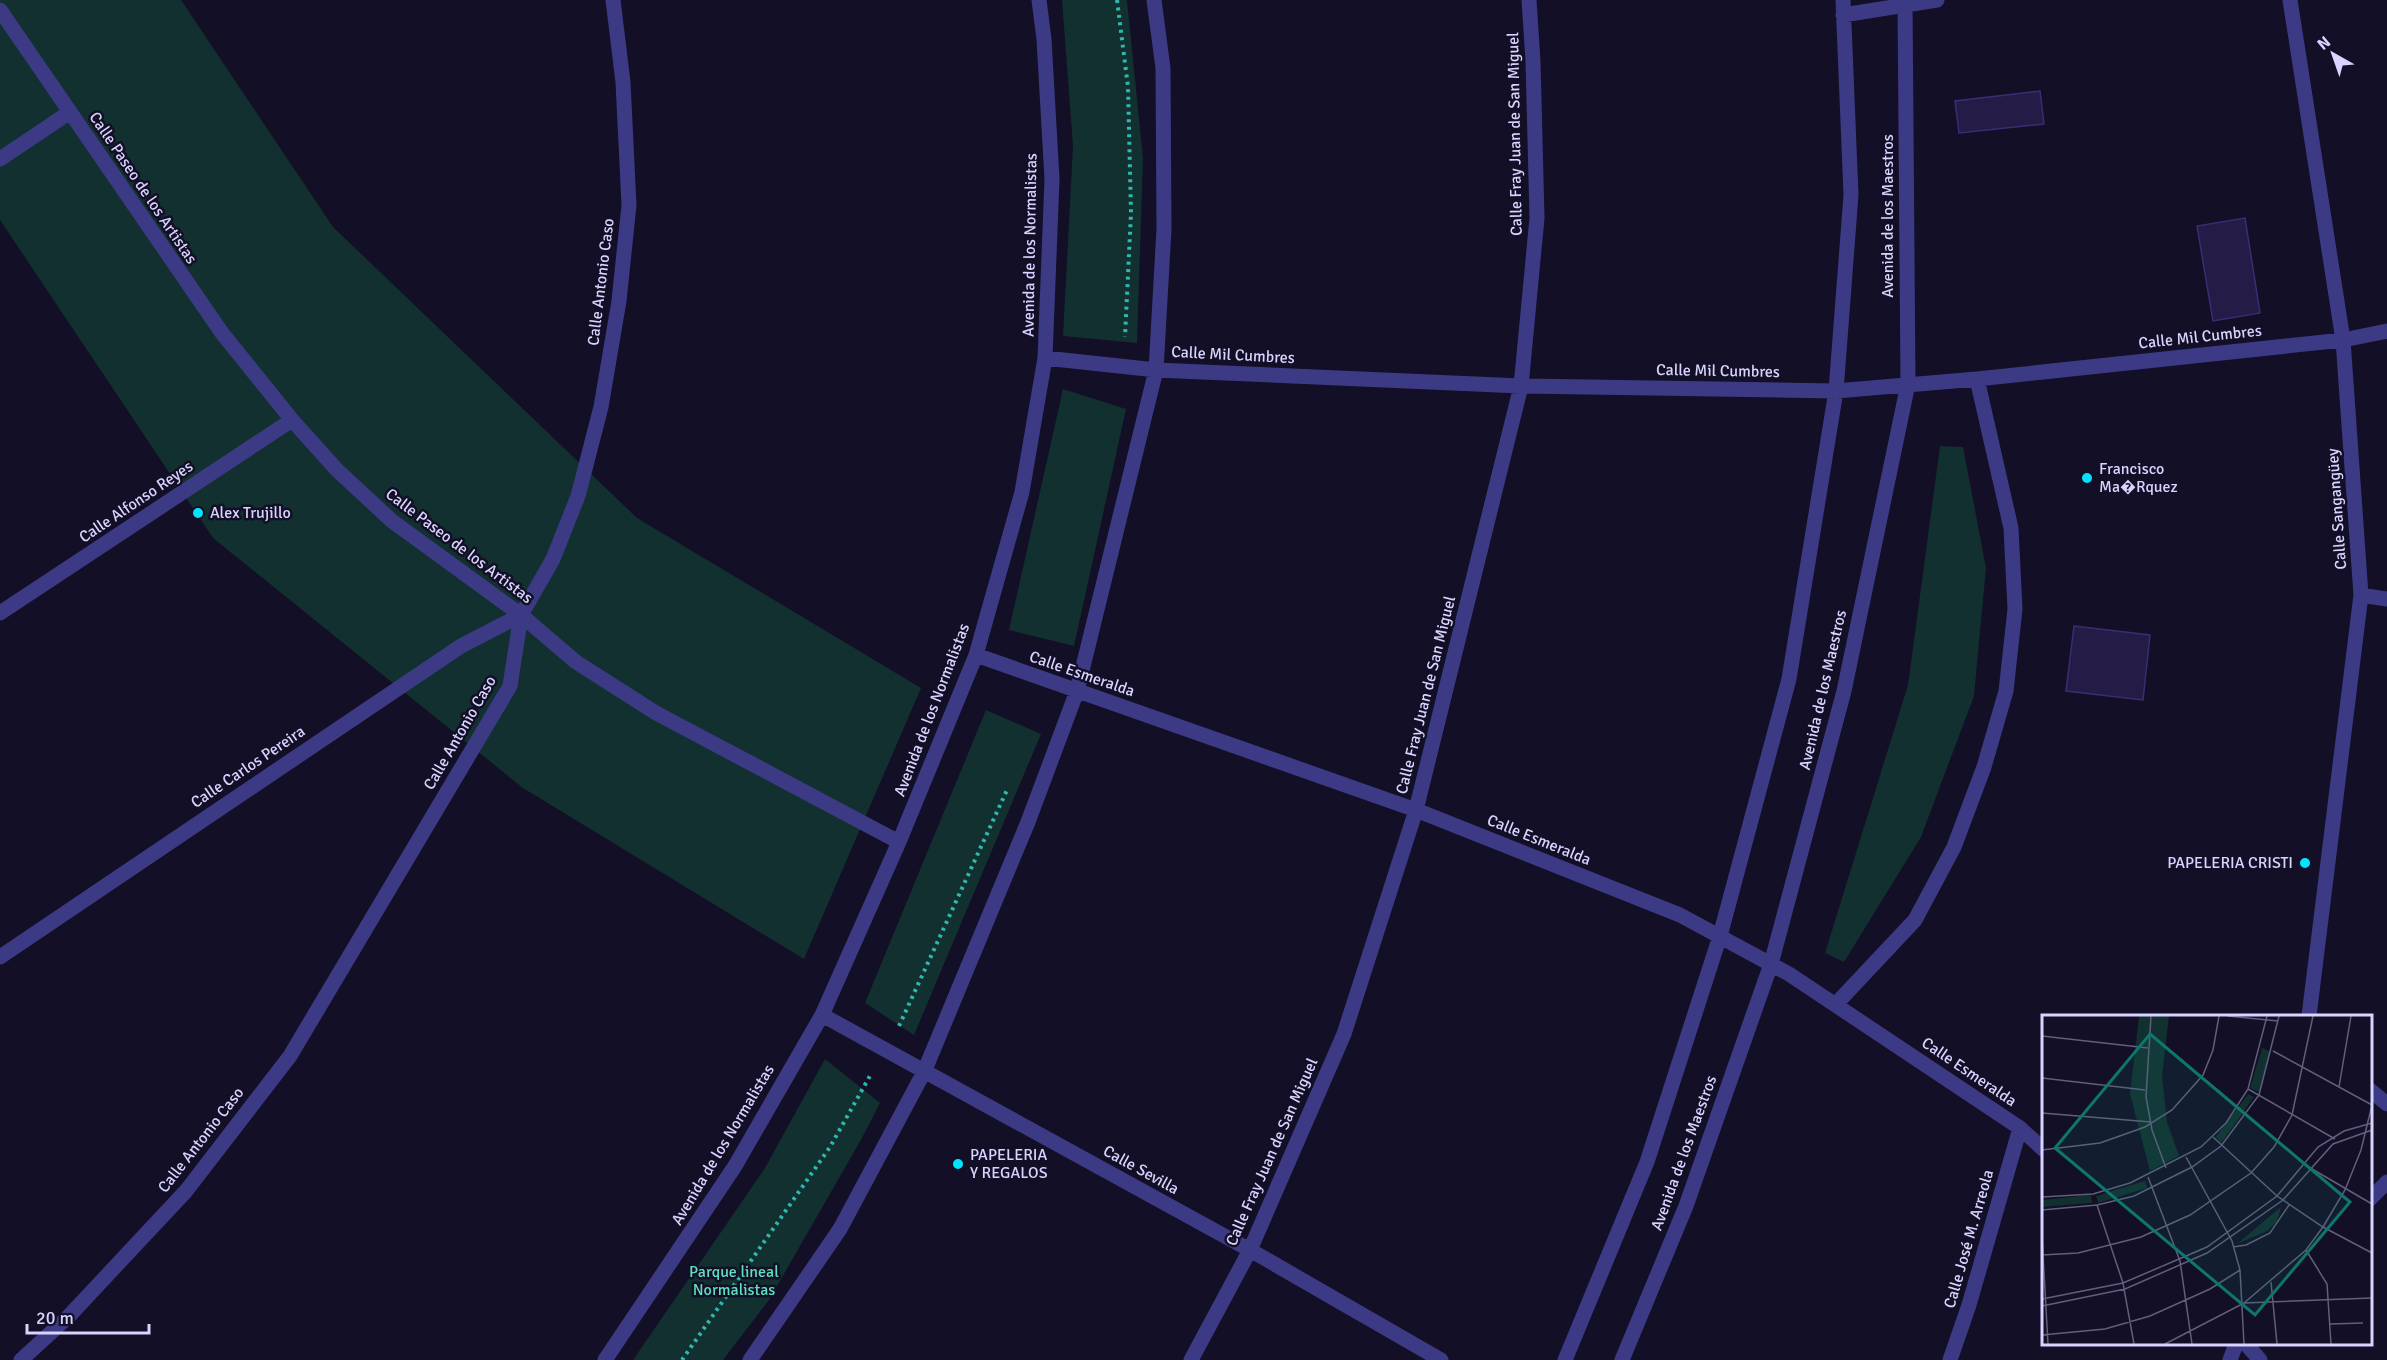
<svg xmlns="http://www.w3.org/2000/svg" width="2387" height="1360" font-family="Signika,sans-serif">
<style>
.green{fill:#12302f}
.building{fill:#241b47;stroke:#3b2d73;stroke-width:1.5}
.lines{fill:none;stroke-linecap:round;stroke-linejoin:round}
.path{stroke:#2fb8b0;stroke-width:4;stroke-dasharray:3 4.5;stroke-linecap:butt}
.minor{stroke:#3d3a85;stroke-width:15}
.poi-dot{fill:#00e5ff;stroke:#130f26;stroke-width:2}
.labels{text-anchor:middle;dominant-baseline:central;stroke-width:5;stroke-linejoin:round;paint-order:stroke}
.street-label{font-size:16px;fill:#d9d4ff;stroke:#130f26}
.poi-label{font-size:16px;fill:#d9d4ff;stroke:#130f26;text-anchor:start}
.park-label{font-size:16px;fill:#5fe0c0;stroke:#130f26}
.inset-road{fill:none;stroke:#625e7d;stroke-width:1.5}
.view{fill:#0f766e;fill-opacity:0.15;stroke:#0f766e;stroke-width:3}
.inset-edge{fill:none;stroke:#d9d4ff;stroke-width:3}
</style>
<rect width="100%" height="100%" fill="#130f26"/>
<path class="green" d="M0,0H181L333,227L637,518L921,688L804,959L523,788L213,538L0,220Z
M1062,0H1127L1143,158L1137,343L1063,336L1073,146Z
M1063,389L1126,409L1074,646L1009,630Z
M1940,446L1963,447L1986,568L1974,696L1921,837L1844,962L1825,953L1908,685Z
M986,710L1041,734L914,1035L865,1003Z
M825,1059L880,1103L862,1138L769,1300L723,1360H633L765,1168Z"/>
<path class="building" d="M2040,91L2044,124L1959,133L1955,101Z
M2245,218L2260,313L2213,321L2197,226Z
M2074,626L2150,635L2143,700L2066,691Z"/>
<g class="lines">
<path class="path" d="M1117,0L1128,87L1131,213L1125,337
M899,1026L1007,790
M682,1360L830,1147L871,1074"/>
<path class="minor" d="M2290,0L2343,340L2361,595L2309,1016
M0,10L222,333L292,420L337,470L392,521L521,615L576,662L656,713L899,842
M1843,15L1937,0
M0,159L70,112
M1045,358L1156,370L1521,386L1836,391L1977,379L2343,340L2387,331
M2361,595L2387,599
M0,613L292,420
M976,655L1416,810L1680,915L1789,974L2020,1128L2044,1150
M0,957L461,646L521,615
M1836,1004L1915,920L1954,847L1984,767L2006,691L2015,609L2011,528L1977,379
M822,1015L1250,1250L1441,1360
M2370,1090L2387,1104
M2370,1199L2387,1182
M2246,1344L2260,1360
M21,1360L69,1316L186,1191L290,1056L510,686L521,615L553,559L578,496L601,407L619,301L629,205L623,82L613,0
M605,1360L735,1166L822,1015L899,842L976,655L1022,492L1045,358L1052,179L1044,39L1039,0
M750,1360L840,1229L924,1072L1028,822L1077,691L1156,370L1164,229L1163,68L1154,0
M1191,1360L1250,1250L1344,1034L1416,810L1521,386L1537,218L1533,61L1529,0
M1565,1360L1647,1162L1720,936L1789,679L1836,391L1851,195L1843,0
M1622,1360L1686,1206L1771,964L1844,691L1908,384L1905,0
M1950,1360L1969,1305L2020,1128
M2230,1360L2236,1344"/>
</g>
<g class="poi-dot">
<circle cx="2087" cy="478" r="6"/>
<circle cx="198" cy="513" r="6"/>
<circle cx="2305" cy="863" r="6"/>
<circle cx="958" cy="1164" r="6"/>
</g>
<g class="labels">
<g class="street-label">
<text transform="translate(1515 134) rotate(-91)">Calle Fray Juan de San Miguel</text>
<text transform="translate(143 188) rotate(56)">Calle Paseo de los Artistas</text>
<text transform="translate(1888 216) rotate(-90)">Avenida de los Maestros</text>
<text transform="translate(1030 245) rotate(-89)">Avenida de los Normalistas</text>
<text transform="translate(601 282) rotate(-83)">Calle Antonio Caso</text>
<text transform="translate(2200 337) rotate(-6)">Calle Mil Cumbres</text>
<text transform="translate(1233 355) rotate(3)">Calle Mil Cumbres</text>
<text transform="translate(1718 371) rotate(1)">Calle Mil Cumbres</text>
<text transform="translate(136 502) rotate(-34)">Calle Alfonso Reyes</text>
<text transform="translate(2337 509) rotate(-94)">Calle Sangangüey</text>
<text transform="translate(459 546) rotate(37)">Calle Paseo de los Artistas</text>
<text transform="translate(1082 674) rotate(19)">Calle Esmeralda</text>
<text transform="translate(1823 690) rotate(-77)">Avenida de los Maestros</text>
<text transform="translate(1426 695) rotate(-76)">Calle Fray Juan de San Miguel</text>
<text transform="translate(932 710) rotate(-69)">Avenida de los Normalistas</text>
<text transform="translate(460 733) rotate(-60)">Calle Antonio Caso</text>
<text transform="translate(248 767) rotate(-34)">Calle Carlos Pereira</text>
<text transform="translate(1539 840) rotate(22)">Calle Esmeralda</text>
<text transform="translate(1969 1072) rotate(34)">Calle Esmeralda</text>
<text transform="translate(201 1140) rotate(-52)">Calle Antonio Caso</text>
<text transform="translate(723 1145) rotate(-59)">Avenida de los Normalistas</text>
<text transform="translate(1272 1152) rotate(-66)">Calle Fray Juan de San Miguel</text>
<text transform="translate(1684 1153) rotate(-70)">Avenida de los Maestros</text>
<text transform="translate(1141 1170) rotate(29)">Calle Sevilla</text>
<text transform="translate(1969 1239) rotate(-74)">Calle José M. Arreola</text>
</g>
<g class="poi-label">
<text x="2099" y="469">Francisco<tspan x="2099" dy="18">Ma�Rquez</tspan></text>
<text x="210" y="513">Alex Trujillo</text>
<text x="2293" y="863" text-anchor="end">PAPELERIA CRISTI</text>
<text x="970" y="1155">PAPELERIA<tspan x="970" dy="18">Y REGALOS</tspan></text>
</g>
<g class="park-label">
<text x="734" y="1272">Parque lineal<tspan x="734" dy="18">Normalistas</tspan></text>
</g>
</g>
<g transform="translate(2042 1015)">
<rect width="330" height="330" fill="#130f26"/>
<path d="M97,1H127L120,61L125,107L137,141L108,156L88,79ZM220,33L229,37L217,77L208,73ZM206,79L212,82L179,128L174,122ZM103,166L105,173L56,188L54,181ZM49,180L50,188L0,192V185ZM239,192L235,206L225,216L195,229Z" fill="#12302f"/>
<path class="inset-road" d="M109,1L104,82L110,115L124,153M186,1L236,6M0,21L106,33M231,36L330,90M0,63L103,75M297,72L309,1M206,74L293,124M0,98L109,107M171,122L235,181L281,212L330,238M0,135L58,128L103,112L130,95L161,60L171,35L177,1M144,142L190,226L198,255L202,329M265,151L330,189M106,162L138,246L150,329M0,182L51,179L88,168L159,132L184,108L206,74L225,1M55,190L81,268L92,329M0,195L55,190L92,181L150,152L179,131L217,80L237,1M0,221L6,329M191,232L204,230L228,218L247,190M264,235L285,269L289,329M0,240L36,238L99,222L148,200L209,158L232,132L250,100L271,1M229,267L235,329M0,284L81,268L165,232L235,181L276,132L302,116L330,108M202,288L264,235L281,212L303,175L319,135L330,90M0,291L83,274L165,238L241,185L291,129L330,115M288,309L321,308M0,320L63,314L108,301L168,274L198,255M123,329L202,288L330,283"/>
<path class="view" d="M108,19L308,187L213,300L13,133Z"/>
<rect width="330" height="330" class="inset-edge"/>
</g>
<g transform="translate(2333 54) rotate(320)" stroke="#130f26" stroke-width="4.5" paint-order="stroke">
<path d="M0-4.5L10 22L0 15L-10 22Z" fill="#d9d4ff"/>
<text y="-9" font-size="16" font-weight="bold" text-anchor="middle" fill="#d9d4ff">N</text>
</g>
<path d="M27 1324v9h122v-9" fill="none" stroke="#d9d4ff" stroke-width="3"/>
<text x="36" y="1324" font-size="18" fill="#d9d4ff" stroke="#130f26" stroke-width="4.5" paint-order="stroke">20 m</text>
</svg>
